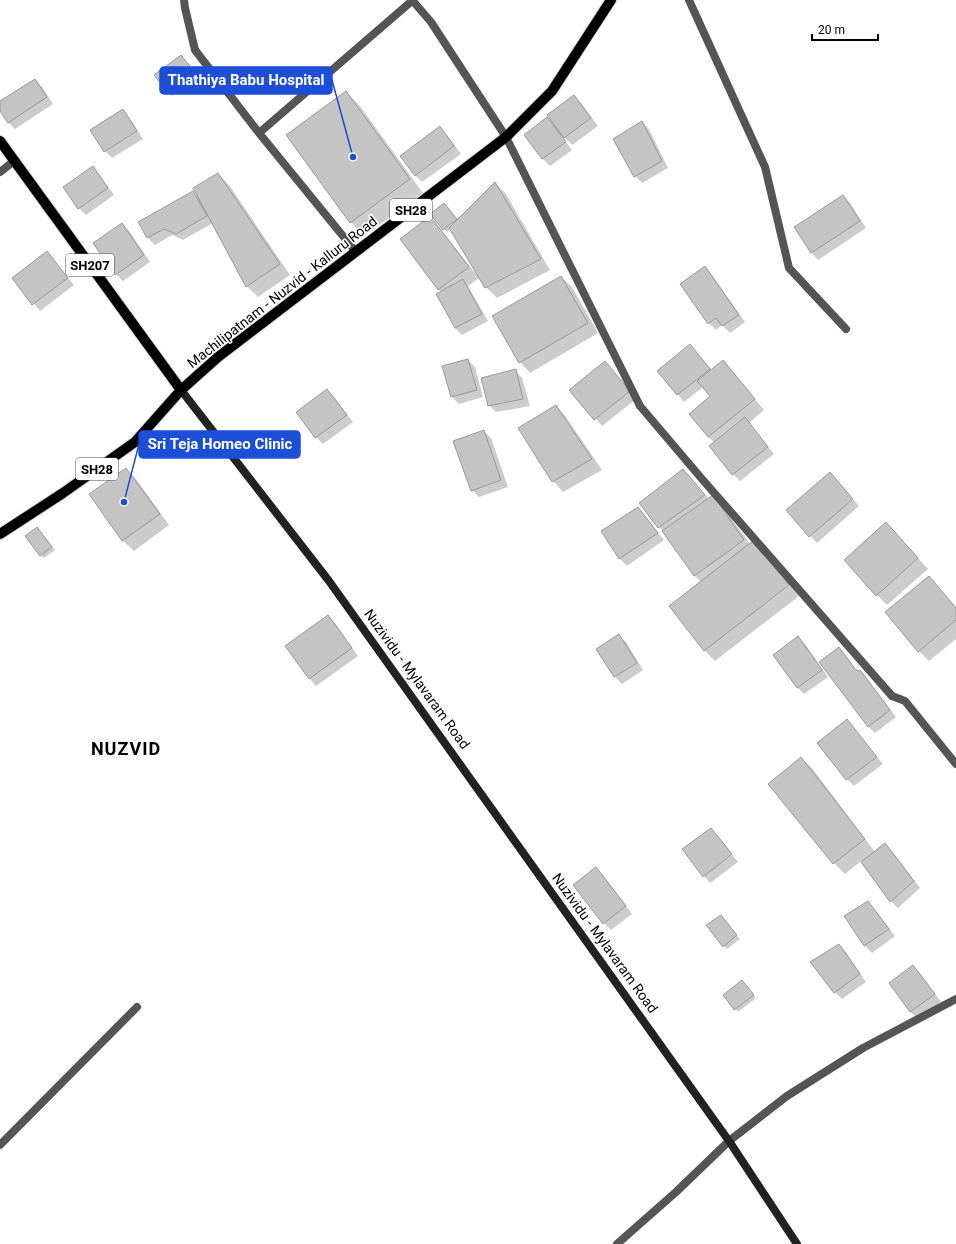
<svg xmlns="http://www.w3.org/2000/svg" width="956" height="1244" font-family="Roboto,sans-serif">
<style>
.shadow{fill:#0003}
.building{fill:#c4c4c4;stroke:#999}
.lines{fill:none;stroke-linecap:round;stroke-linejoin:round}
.primary-casing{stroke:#dbdbdb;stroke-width:12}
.street{stroke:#555;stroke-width:8}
.secondary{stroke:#222;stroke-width:8}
.primary{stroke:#000;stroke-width:10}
.labels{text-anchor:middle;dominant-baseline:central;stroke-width:3;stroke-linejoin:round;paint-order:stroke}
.shield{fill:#fff;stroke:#4c4c4c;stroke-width:1}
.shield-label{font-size:13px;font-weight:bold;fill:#000}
.street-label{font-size:14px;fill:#000;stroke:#fff}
.district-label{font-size:18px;font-weight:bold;letter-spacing:1px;fill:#000;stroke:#fff}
.leader{fill:none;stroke:#1d4ed8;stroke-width:1.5}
.callout-dot{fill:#1d4ed8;stroke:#fff;stroke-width:1.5}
.callout{fill:#1d4ed8;stroke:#1d4ed8;stroke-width:1.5}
.callout-label{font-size:15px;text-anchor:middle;font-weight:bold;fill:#fff}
</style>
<rect width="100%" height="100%" fill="#fff"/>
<path class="shadow" d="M180,56L198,76L172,96L155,75Z
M35,80L42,87L53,104L15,129L8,122L0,110V102Z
M346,92L360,106L423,193L364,236L351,222Z
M574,96L581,103L598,126L572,145L564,137L563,138L572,150L550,166L543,159L526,135L547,118L555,126Z
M122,110L129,117L143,139L112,158L105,151Z
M642,122L649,129L668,168L642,183L635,176Z
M440,128L447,135L461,154L422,182L415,175Z
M92,168L99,174L114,195L86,215L79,208Z
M218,174L229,185L290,275L258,297L247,286L213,223L183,240L172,235L155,245L148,238L193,193L200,199Z
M495,183L506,194L550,270L497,298L486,287L451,229L447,232L444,229V204L458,220Z
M843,196L850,203L866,228L818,260L812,253Z
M430,218L440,228L479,278L468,286L488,321L462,335L455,328L441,292L401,240Z
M122,224L129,231L150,262L123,281L116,274Z
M47,252L74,285L40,311L13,278Z
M705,268L712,275L745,322L730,333L722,325L716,330L709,323Z
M561,277L572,287L598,333L530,373L520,362Z
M690,345L712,370L723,361L733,372L764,410L749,423L774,454L740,481L733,474L714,442L708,437L711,397L703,387L684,402L659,371Z
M468,360L475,367L483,397L459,404L452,397L444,366Z
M605,362L636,399L602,426L571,390Z
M515,371L522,378L530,406L496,412L489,405Z
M327,390L334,397L353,422L323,444L316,437L298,412Z
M556,406L566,417L602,470L563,492L553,481Z
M484,431L491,438L508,487L479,497L472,490Z
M126,469L136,479L169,525L134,551L123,541L90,495Z
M830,473L859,506L817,543L788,510Z
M690,477L709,499L723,507L750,544L764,552L799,596L715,661L705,651L670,606L701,582L694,575L664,532L659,527Z
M638,508L664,540L627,566L620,559L603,531Z
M886,523L928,569L887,605L877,595Z
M40,531L55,550L44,558L41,555Z
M929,577L956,607V639L929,661L919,651Z
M328,616L335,623L358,656L316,686L310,679L286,646Z
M619,636L626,642L643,670L622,684L615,677L597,649Z
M798,638L805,644L828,677L804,694L797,687Z
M839,649L858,672H860L867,679L896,717L875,733L868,726Z
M847,721L883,764L854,786L847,779Z
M801,758L812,768L875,852L885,844L892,851L920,888L898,908L891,901L861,861L845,874L834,863L769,784Z
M711,829L718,836L738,862L710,883L704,876Z
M596,868L603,875L632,914L611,930L604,923Z
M867,902L874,909L895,936L872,953L865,946L846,917Z
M724,920L740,939L727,949L724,946Z
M839,945L846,952L866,982L842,999L835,992Z
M913,966L920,973L941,1002L917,1018L910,1011Z
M745,985L756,998L738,1012L724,995Z"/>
<path class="building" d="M181,55L192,69L165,89L154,75Z
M35,79L47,97L8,123L0,111V101Z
M346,91L410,179L350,223L286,135Z
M574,95L591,118L564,138L547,115Z
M123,109L137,131L104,152L90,130Z
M547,117L566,142L542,159L524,135Z
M642,121L662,161L634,177L613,139Z
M440,126L454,146L415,176L400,156Z
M93,166L108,188L78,209L63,187Z
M218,173L280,264L246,287L193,188Z
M495,182L541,259L485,288L449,228Z
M193,191L207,216L176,234L164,229L147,238L138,222Z
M843,195L860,221L811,253L794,227Z
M444,203L457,219L443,230L430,214Z
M430,216L469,267L438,290L400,239Z
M122,223L144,255L115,275L93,243Z
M47,251L68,278L32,305L12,278Z
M705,266L739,315L722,326L716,318L708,324L680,284Z
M561,276L588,323L519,363L492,316Z
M463,279L482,314L455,328L436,294Z
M690,344L710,369L677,395L657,371Z
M468,359L477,390L451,397L442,366Z
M723,360L755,399L708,437L689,414L710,396L697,381Z
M605,361L630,391L594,420L569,390Z
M516,369L523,399L488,406L481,378Z
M327,389L347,415L315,438L296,412Z
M556,405L592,459L552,482L518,428Z
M745,417L768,447L732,475L709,446Z
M484,430L501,480L471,491L453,441Z
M126,468L160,514L122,541L89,494Z
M683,469L705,495L658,528L639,503Z
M830,472L853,499L809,537L786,510Z
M713,495L744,540L694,576L662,531Z
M638,507L658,533L619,559L601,531Z
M886,522L918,558L876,596L844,560Z
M37,527L52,547L40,556L25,536Z
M754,540L789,585L704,651L669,606Z
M929,576L956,608V620L918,652L885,612Z
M328,615L352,648L309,679L285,646Z
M619,634L637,663L614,677L596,649Z
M798,636L822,670L797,688L773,655Z
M839,647L856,670L861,671L890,710L868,727L819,662Z
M847,719L877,757L846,780L817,743Z
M801,757L865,839L833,864L768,784Z
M711,828L732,854L703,877L682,849Z
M885,843L914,881L890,902L861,862Z
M596,867L626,906L603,924L573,885Z
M868,901L889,929L864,946L844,916Z
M721,915L737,935L723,947L706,925Z
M839,944L860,974L834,993L810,962Z
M913,965L935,994L910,1012L889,983Z
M742,980L754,995L734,1010L723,995Z"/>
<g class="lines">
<defs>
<path id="primary" d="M0,141L181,390
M0,534L63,493L135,442L181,390L218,357L506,137L552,91L611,0"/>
</defs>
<use href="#primary" class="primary-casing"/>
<path class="street" d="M184,0L185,8L195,50L259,133L356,252
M412,0L431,22L506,137L640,406L702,479L892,696L905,701L956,764
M689,0L765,167L789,268L846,329
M259,133L413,0
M0,172L14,161
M0,1145L137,1007
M617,1244L676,1192L729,1141L787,1096L863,1048L956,999"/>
<path class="secondary" d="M181,390L329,581L729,1141L797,1244"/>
<use href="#primary" class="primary"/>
</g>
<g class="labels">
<g class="shield">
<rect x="390" y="199" width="42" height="22" rx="3"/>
<rect x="66" y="254" width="48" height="22" rx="3"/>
<rect x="76" y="458" width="42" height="22" rx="3"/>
</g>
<g class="shield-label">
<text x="411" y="210">SH28</text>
<text x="90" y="265">SH207</text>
<text x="97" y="469">SH28</text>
</g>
<g class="street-label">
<text transform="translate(282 292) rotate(-38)">Machilipatnam - Nuzvid - Kalluru Road</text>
<text transform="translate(417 679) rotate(54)">Nuzividu - Mylavaram Road</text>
<text transform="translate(605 943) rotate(54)">Nuzividu - Mylavaram Road</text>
</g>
<g class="district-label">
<text x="126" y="748">NUZVID</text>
</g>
</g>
<path class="leader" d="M353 157L332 80M124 502L139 444"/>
<g class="callout-dot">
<circle cx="353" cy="157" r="4"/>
<circle cx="124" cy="502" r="4"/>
</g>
<g class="callout">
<rect x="160" y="67" width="172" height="27" rx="4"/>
<rect x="139" y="431" width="161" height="27" rx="4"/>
</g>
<g class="callout-label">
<text x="246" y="85">Thathiya Babu Hospital</text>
<text x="220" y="449">Sri Teja Homeo Clinic</text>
</g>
<path d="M812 34v6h66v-6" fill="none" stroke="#000000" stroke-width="2"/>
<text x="818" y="34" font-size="12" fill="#000000" stroke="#ffffff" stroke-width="3" paint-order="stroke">20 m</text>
</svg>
